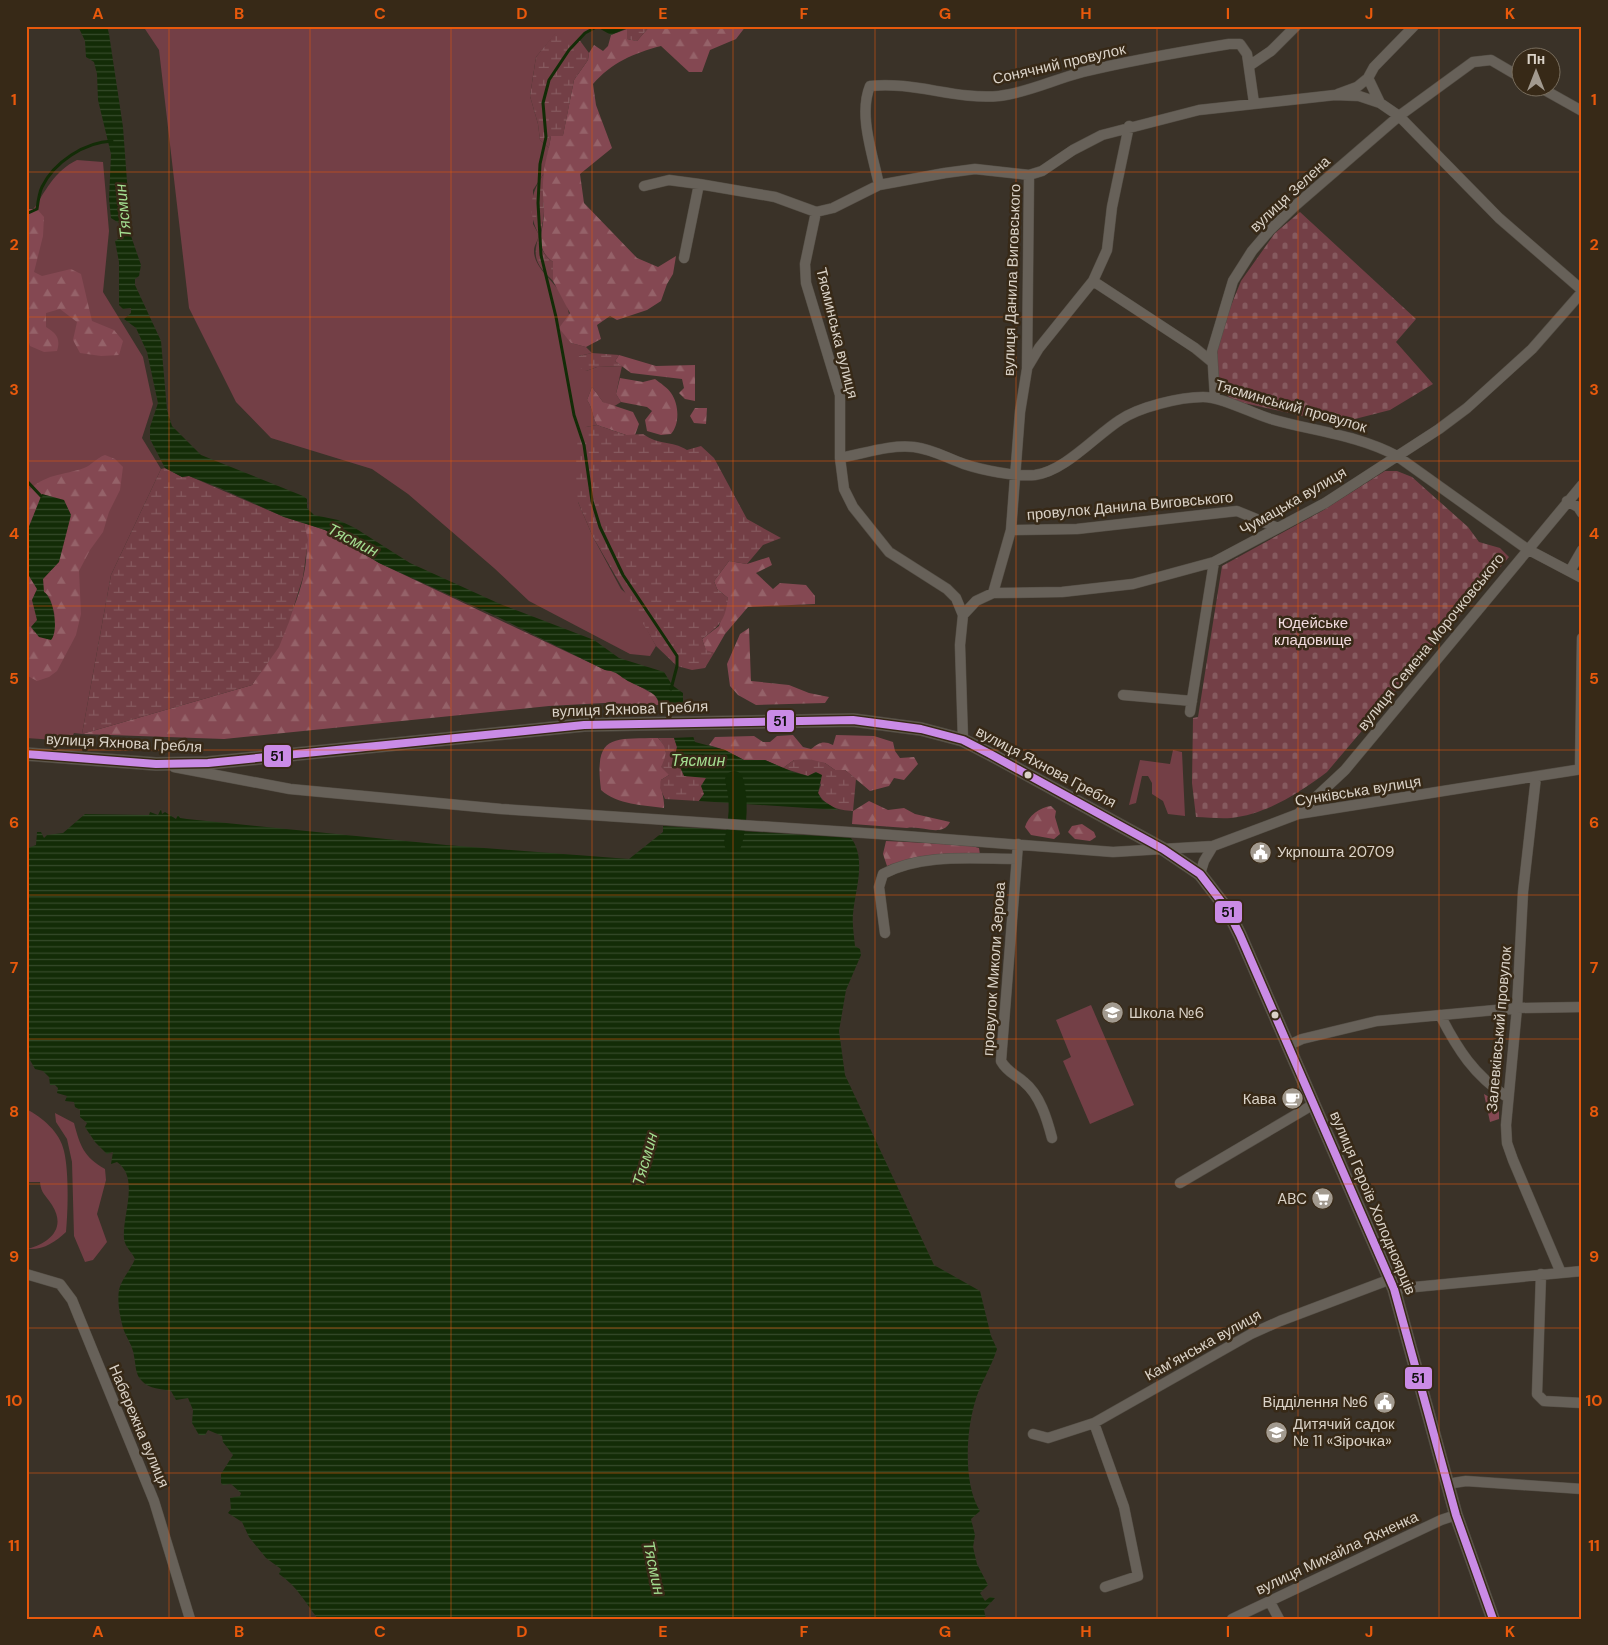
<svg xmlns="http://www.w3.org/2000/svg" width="1608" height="1645" font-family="'DM Sans',sans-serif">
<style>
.green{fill:#733f46}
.forest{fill:url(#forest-firs)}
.wetland{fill:url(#wetland-marsh)}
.cemetery{fill:url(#cemetery-stones)}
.water{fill:url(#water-rules)}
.pier{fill:#3a3228}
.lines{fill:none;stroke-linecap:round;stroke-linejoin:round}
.stream{stroke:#132c07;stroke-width:3}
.river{stroke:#132c07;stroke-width:18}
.minor-casing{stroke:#544e45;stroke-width:11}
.major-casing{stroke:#544e45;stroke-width:14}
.minor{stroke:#676159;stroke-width:10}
.major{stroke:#696456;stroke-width:12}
.bus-1-casing{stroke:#372917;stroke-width:11}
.bus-1{stroke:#ca8be6;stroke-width:8}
.grid{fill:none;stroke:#e8590c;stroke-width:1;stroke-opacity:0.55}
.bus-dot{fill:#dad2c7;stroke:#372917;stroke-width:2}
.labels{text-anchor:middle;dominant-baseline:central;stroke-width:5;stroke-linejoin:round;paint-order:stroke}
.street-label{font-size:15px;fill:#dad2c7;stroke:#372917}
.park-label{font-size:15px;fill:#f2dcdf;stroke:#372917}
.poi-label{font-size:15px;fill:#dad2c7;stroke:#372917;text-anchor:start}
.water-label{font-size:16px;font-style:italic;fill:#a3dd90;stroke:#372917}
.line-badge{stroke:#372917;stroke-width:2}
.pale-badge-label{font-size:14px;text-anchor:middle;font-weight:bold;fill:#111}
.neatline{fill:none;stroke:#e8590c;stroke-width:2}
.grid-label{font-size:16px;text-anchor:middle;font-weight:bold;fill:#e8590c}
</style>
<defs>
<pattern id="forest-firs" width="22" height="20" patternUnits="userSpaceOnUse" patternTransform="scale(1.25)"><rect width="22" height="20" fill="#844852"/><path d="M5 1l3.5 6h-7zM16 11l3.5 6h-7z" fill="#956269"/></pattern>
<pattern id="wetland-marsh" width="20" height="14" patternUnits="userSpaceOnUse" patternTransform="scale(1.25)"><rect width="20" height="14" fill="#733f46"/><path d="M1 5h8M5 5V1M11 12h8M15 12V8" fill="none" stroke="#865a5f"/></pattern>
<pattern id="cemetery-stones" width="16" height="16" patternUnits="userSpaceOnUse" patternTransform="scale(1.25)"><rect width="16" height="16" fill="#733f46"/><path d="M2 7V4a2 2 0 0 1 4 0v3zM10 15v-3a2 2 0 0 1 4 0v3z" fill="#865a5f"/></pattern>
<pattern id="water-rules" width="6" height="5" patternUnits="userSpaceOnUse" patternTransform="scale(1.25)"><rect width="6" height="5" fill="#132c07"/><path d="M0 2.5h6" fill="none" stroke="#354a2a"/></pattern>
</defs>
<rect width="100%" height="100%" fill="#3a3228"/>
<path class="green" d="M143,26H595L579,39L557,32L536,57L530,96L538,124L540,140L549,148L544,173L533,190V224L539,235C538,240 534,246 534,250C533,267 555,282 563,296C571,311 570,326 571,343L586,347L592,353L579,356L586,371L597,367L622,366L616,394L621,402L613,407L603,402L592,387L587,400C593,408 592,417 597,425L586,427L578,502L593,537L621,589L629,596L656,646L650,656L630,654L529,601L494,568L408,494L372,469L271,438L236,402L189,308L159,50Z
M77,160L103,162L109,231L103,292L143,357L153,404L142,438L161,469L111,575L82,734L74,733L70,741L26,738V213H31C45,192 54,171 77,160Z
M1173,750L1182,752L1185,816L1168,814L1163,801L1152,794V783L1148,776H1142L1136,803L1129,805L1140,760L1170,764Z
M1091,1005L1134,1105L1090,1124L1063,1061L1071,1057L1056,1020Z
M26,1109C42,1117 60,1132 64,1151C69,1172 68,1210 66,1232C55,1242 44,1250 28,1249C49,1243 67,1229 52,1205C46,1195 41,1194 40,1182H26Z
M55,1113L74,1123C80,1146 84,1157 105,1169L106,1180L97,1214L107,1242L93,1260L85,1262L74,1236L72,1162L67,1139L56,1122Z"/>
<path class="forest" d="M650,26H746L736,39L710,50L702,72H689L661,46C634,53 611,63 593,84L596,105L612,148L580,174L584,203L637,258L658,267L676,256L673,274L667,284L661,301L647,310L617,320L610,316L597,325L601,339L586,347L571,343L559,328L570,313L553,281V262C532,246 545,230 544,209C544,203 541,196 542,190C542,172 548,154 551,136L563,135L574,80L588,60L589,53L594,45L603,51L608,46L611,35L627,29V39L637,41Z
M26,209H37L44,217L43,236L34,272L42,276L71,269L81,274L92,321L114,330L123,341L119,355L101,356L80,353L73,340L77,322L60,309L46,313V327C56,333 61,338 57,351L44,352L30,346L26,333L28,256L26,243L29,242C30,230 26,220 26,209Z
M619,355L656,366L695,365V401L685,399L679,393L684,388L682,379L631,373L615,361Z
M620,378L643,382L655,379C660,383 668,388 671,393C679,404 680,424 671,434L661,435L647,431L645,420L652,411L647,407L621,402L616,394Z
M592,387L603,402L633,412L639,424L635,435H626L597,425C592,417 593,408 587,400Z
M695,408H707L706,424L694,423L690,416Z
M105,455L115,459L123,467L120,490L109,512L103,532L90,550L79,571L81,614L76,635L57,671L49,677L37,681L26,675V626L31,627L34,633L55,615L50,597L44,592L43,579L59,562L71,515L64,500L42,494L26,534V493C45,473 62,476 84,468C92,465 96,458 105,455Z
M304,523L325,530L379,563L605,670L618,672L626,679L655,695L660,705L604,703L549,706L224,739L82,734L252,685C280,637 317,582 304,523Z
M769,557L772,565L756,573L773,589L780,583L806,585L815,596V604L748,607L725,634L714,653L706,651L702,639L719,626L728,598L717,589L714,581L729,561L747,564Z
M26,571L37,589L32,600H26Z
M749,628L751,681L789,685L809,693L829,697L825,703L756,705L738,695L730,686L727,664L740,634Z
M793,735L803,747L811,749C819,743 823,740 833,745L836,735L874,736L893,742L895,751L900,758L914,757L918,764L904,780L894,778L889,786L870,791L845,770H835L825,763L794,760L783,768L765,760H744L725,750L709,745L715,737L754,736L763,742H770L777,736Z
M658,738L665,746L669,775L661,780C660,790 665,798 664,808C643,805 618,805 601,790C594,734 612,739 658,738Z
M869,801L888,810L904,808L915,814L950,822C942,838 922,825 907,828L852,824L853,811Z
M1051,806L1056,811L1055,817L1060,834L1054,839L1031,835L1025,827C1028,816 1040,807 1051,806Z
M1082,824L1094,832L1096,837L1090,841L1075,839L1068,832L1072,826Z
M886,841L968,845L979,848L980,855L909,859L887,866L883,854Z
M1484,1094L1499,1103V1119L1490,1122Z"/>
<path class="wetland" d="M632,26H650L637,41L627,39V29Z
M557,31L578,38L589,53L588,60L574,80L563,136H551L549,148L540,140L538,124L530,96L536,57Z
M544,173C542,186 543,196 544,208C545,229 530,245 553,262V281C536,264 532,258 539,235C527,211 530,195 544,173Z
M592,353L619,355L615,361L622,366L597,367L586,371L576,366L579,356Z
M597,425L626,435L643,434C660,446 671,440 687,450L701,446L714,458L747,519L781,538L763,545L747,564L729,561L714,581L717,589L728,598C725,621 720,625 702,639L706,650L714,653L705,668L692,670L677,666L656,646L593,537L578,502L575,464L578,438L586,427Z
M165,468L182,477L189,476L284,517L304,523L308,540L303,577L289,622L279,647L252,685L82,734L111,575L161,469Z
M658,738H674L677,747L676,756L706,778L704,794L699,801L665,799L660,788L661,780L669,775L661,767C667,754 668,749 658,738Z
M809,759L825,763L835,770H845L856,779L853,811C838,810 826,807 818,793L821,785L816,772L808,776L783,768L794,760Z"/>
<path class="cemetery" d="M1300,212L1416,319L1396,342L1433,384L1390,410L1355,419L1321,420L1235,401L1222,392L1218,371L1217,351L1228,313L1241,281L1275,233Z
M1385,471H1397L1412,477L1468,527L1479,542L1500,548L1509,557L1327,772C1299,793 1267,814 1231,818C1219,819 1207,817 1196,817L1192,783L1193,718L1198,717L1222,566L1322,511Z"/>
<path class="water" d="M78,26H107L109,34L123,127L131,236L141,265L139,276L135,279V285L161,341L167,410L172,426L201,455L303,496L307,499V508L314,515L338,520L355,528L410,563L500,604L594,640L619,658L664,672L672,685L683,693V705L695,742L725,750L744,760H765L793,772L808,776L816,772L822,775L818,793L822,800L838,810L699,801L704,794L701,786L706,778L684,776L680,767L673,764L677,747L665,710L661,709C659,691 643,689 630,682C618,676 619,672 605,670L498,617L379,563L325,530L284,517L220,488L189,476L182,477L165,468L150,439V427L158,403L147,352L136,328L124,319L131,313V308L123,309L119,305V262L115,241C122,237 124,233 122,225L111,218L109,199L111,154L98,100L97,74L94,62L86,57L85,41Z
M595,26H632L611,35Z
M42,494L64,500L71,515L59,562L43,579L44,592C54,598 59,631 51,640L39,637L31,627L37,620L32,600L37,589L26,571V534Z
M161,809L162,814L165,812L176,819L178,815L180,818L187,819L446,845L629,859L663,832V826L851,838C867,859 855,890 853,914C852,924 854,935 855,946L860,949L861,955L846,990L839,1031L845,1075L934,1265L980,1291L991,1336L997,1349C991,1368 980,1384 975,1402C966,1432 963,1484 980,1511L971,1519L975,1535L973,1547L977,1564L988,1585L980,1593L985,1601L990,1597L995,1598L984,1610L986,1619H318C305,1602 297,1586 279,1574L281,1569L266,1558L249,1537L242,1522L228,1513L231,1509L230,1498L240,1496L241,1493L231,1484L223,1485L221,1483V1474L233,1455L223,1442L222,1436L208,1430L205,1435H199L192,1423L193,1410L188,1398L176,1400L171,1391C162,1389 149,1389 142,1381C135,1375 136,1365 134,1356C133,1346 126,1337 123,1328C120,1317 117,1301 119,1290C122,1278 130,1271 135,1259C132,1252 125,1247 124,1239C122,1215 140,1178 117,1162L111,1164L113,1152L107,1154L95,1142L85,1127L87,1123L80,1117V1110L75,1107L74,1102L65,1101L67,1096L57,1093L58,1088L55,1085H50L49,1077L43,1071L35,1069L30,1060L26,1023V849L36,845L37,832H41L44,838L47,835L63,833L85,814L146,815H149L150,812L158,815Z"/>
<path class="pier" d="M686,706L696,737L672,738L663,712L659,711L658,707Z"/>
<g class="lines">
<path class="stream" d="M598,26L585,33L569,50L549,80L543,103L546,137L540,164L538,203L541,255L556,317L574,415L584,445L592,501L600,527L623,575L677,656V666L671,689
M26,214L37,209C38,202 39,193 42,187C54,162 85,142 112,141
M26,480L41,496"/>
<path class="river" d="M733,843C738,824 740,799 734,780"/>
<defs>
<path id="minor" d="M1249,66L1271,51L1296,26
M1368,78L1380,103
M1541,88L1582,111
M1338,94L1357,87L1368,78L1374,67L1414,26
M879,185C873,155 858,115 870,86C913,81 956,100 999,96C1027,93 1055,79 1083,72C1131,60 1180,52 1229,44H1240L1247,54L1254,103
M644,186L669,180L699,184L775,197L816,212L833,208L879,185L945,173L975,169L1029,175L1042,171L1073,150L1102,135L1199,110L1335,95L1359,96L1380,103L1399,116L1473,62L1491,60L1520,77
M816,212L805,264L806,283L840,395V458L844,489L853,507L889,552L947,589L956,598L963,615L960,645L963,740
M684,258L699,184
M1093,281L1195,348L1212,362
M1027,368L1039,348L1093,281L1107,250L1112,207L1129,126
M1215,398L1212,351L1233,281L1252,251L1270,230L1296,205L1399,116L1499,218L1582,290
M840,458C863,454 891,444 914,447C932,449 947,458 964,464C982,470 1016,477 1035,475C1065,471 1095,436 1120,420C1139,407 1180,397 1203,397C1222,397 1251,413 1271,419C1313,431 1358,435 1397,456L1527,549L1582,578
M1567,501L1578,507L1582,513
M1011,530L1077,529L1237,511L1278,528
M1570,571L1582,550
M993,593L1011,530L1020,412L1027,369L1029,175
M963,615L976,601L993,593L1062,592L1133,584L1214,562L1325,503L1439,429L1467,408L1532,349L1582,292
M1123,695L1192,701
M1190,712L1214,562
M174,767L290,789L501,809L879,834L1113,852L1213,846L1298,814L1582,769
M1580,769L1582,638
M1536,777L1523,892L1517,1008L1506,1125L1507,1143L1513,1160L1561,1273
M1299,813L1345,770L1582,485
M1018,844L1001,1061C1007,1072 1015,1074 1024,1082C1040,1095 1047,1119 1052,1138
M1200,874L1204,861L1213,846
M885,933L879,887L883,874C922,853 974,859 1017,859
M1440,1015C1458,1050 1474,1075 1507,1097
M1289,1045L1302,1039L1377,1021L1517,1008L1582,1007
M1180,1183L1314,1104
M26,1274L60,1284L72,1300L154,1501L190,1619
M1541,1274L1537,1394L1544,1401L1582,1403
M1394,1289L1582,1271
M1094,1423L1124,1507L1138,1576L1105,1587
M1033,1434L1048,1438L1094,1423L1251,1334L1280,1321L1391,1279
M1447,1484L1466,1481L1582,1489
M1270,1602L1279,1619
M1232,1619L1441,1520L1456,1515"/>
<path id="major" d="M26,754L156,764L208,763L584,725L853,720L921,729L963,740L990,754L1163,849L1200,874L1227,909L1240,935L1394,1289L1456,1515L1493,1619"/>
</defs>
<use href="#minor" class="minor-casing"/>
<use href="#major" class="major-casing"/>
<use href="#minor" class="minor"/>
<use href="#major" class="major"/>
<defs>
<path id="bus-1" d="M26,754L156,764L208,763L584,725L853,720L921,729L963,740L990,754L1163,849L1200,874L1227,909L1240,935L1394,1289L1456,1515L1493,1619"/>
</defs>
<use href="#bus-1" class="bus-1-casing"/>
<use href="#bus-1" class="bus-1"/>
</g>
<path class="grid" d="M169,26V1619M310,26V1619M451,26V1619M592,26V1619M733,26V1619M875,26V1619M1016,26V1619M1157,26V1619M1298,26V1619M1439,26V1619M26,172H1582M26,317H1582M26,461H1582M26,606H1582M26,750H1582M26,895H1582M26,1039H1582M26,1184H1582M26,1328H1582M26,1473H1582"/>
<defs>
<symbol id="civic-disc" viewBox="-11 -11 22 22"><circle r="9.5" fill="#a29a8f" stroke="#372917"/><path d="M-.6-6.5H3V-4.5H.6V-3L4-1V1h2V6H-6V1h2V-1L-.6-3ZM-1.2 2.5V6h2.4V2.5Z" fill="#fff"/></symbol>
<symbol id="school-disc" viewBox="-11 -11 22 22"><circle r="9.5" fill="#a29a8f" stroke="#372917"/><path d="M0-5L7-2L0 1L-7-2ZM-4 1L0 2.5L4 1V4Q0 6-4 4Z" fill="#fff"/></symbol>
<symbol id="cafe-disc" viewBox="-11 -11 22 22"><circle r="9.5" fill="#a29a8f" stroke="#372917"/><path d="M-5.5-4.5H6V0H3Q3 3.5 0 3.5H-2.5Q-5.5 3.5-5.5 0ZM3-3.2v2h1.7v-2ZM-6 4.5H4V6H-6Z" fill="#fff"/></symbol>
<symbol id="supermarket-disc" viewBox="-11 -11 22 22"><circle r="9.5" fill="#a29a8f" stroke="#372917"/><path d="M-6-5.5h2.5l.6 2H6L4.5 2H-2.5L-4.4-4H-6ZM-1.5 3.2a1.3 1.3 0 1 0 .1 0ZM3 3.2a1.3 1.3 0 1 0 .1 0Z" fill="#fff"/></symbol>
</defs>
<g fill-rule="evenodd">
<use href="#civic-disc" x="1248" y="840" width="25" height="25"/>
<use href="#school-disc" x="1100" y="1000" width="25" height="25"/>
<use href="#cafe-disc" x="1280" y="1086" width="25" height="25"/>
<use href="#supermarket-disc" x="1310" y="1186" width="25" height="25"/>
<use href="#civic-disc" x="1372" y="1390" width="25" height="25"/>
<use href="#school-disc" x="1264" y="1420" width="25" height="25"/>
</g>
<g class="bus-dot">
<circle cx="1028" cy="775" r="4.5"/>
<circle cx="1275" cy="1015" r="4.5"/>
</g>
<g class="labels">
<g class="street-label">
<text transform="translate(1059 64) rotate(-13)">Сонячний провулок</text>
<text transform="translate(1290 194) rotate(-43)">вулиця Зелена</text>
<text transform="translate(1012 280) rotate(-88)">вулиця Данила Виговського</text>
<text transform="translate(837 333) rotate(76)">Тясминська вулиця</text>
<text transform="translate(1291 406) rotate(16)">Тясминський провулок</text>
<text transform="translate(1293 501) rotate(-30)">Чумацька вулиця</text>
<text transform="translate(1130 506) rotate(-5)">провулок Данила Виговського</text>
<text transform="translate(1431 642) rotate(-51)">вулиця Семена Морочковського</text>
<text transform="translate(630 709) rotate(-2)">вулиця Яхнова Гребля</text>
<text transform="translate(124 743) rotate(3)">вулиця Яхнова Гребля</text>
<text transform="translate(1046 767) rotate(28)">вулиця Яхнова Гребля</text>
<text transform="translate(1358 791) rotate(-9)">Сунківська вулиця</text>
<text transform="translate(994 969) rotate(-86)">провулок Миколи Зерова</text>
<text transform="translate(1499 1029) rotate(-85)">Залевківський провулок</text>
<text transform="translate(1373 1203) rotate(67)">вулиця Героїв Холодноярців</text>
<text transform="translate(1203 1345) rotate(-29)">Камʼянська вулиця</text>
<text transform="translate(139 1426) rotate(67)">Набережна вулиця</text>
<text transform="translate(1337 1553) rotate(-25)">вулиця Михайла Яхненка</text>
</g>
<g class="park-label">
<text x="1313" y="623">Юдейське<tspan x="1313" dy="17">кладовище</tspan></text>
</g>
<g class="poi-label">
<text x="1277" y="852">Укрпошта 20709</text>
<text x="1129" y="1013">Школа №6</text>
<text x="1276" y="1099" text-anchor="end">Кава</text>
<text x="1307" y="1199" text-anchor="end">ABC</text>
<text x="1368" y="1402" text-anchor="end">Відділення №6</text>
<text x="1293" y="1424">Дитячий садок<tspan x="1293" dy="17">№ 11 «Зірочка»</tspan></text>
</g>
<g class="water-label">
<text transform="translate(123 211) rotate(-96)">Тясмин</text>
<text transform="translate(353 540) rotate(27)">Тясмин</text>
<text x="698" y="760">Тясмин</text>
<text transform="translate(645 1159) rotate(-74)">Тясмин</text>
<text transform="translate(654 1568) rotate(78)">Тясмин</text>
</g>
</g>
<g class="line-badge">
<rect x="766" y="709" width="29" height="24" rx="5" fill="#ca8be6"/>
<rect x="263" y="744" width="29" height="24" rx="5" fill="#ca8be6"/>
<rect x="1214" y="900" width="29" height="24" rx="5" fill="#ca8be6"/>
<rect x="1404" y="1366" width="29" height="24" rx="5" fill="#ca8be6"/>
</g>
<g class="pale-badge-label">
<text x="780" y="726">51</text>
<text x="277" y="761">51</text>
<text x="1228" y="917">51</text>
<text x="1418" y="1383">51</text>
</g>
<rect width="1608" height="1645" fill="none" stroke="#372917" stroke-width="55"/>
<g transform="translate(1536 72)"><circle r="24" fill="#372917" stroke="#786d5d"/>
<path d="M0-4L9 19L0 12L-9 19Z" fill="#a29a8f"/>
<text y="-8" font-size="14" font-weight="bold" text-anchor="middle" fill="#dad2c7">Пн</text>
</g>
<rect x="28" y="28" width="1552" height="1590" class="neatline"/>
<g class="grid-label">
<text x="98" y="19">A</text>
<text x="239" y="19">B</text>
<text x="380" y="19">C</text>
<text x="522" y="19">D</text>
<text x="663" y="19">E</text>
<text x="804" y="19">F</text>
<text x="945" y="19">G</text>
<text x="1086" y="19">H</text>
<text x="1228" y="19">I</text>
<text x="1369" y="19">J</text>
<text x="1510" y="19">K</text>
<text x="14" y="105">1</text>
<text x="1594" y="105">1</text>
<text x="14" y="250">2</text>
<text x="1594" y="250">2</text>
<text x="14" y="395">3</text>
<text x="1594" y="395">3</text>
<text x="14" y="539">4</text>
<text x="1594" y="539">4</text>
<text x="14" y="684">5</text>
<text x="1594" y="684">5</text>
<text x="14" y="828">6</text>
<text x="1594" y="828">6</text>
<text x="14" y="973">7</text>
<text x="1594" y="973">7</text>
<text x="14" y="1117">8</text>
<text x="1594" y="1117">8</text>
<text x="14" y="1262">9</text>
<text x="1594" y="1262">9</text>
<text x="14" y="1406">10</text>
<text x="1594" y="1406">10</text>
<text x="14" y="1551">11</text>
<text x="1594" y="1551">11</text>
<text x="98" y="1637">A</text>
<text x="239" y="1637">B</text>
<text x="380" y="1637">C</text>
<text x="522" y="1637">D</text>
<text x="663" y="1637">E</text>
<text x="804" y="1637">F</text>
<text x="945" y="1637">G</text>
<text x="1086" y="1637">H</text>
<text x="1228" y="1637">I</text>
<text x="1369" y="1637">J</text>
<text x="1510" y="1637">K</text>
</g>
</svg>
